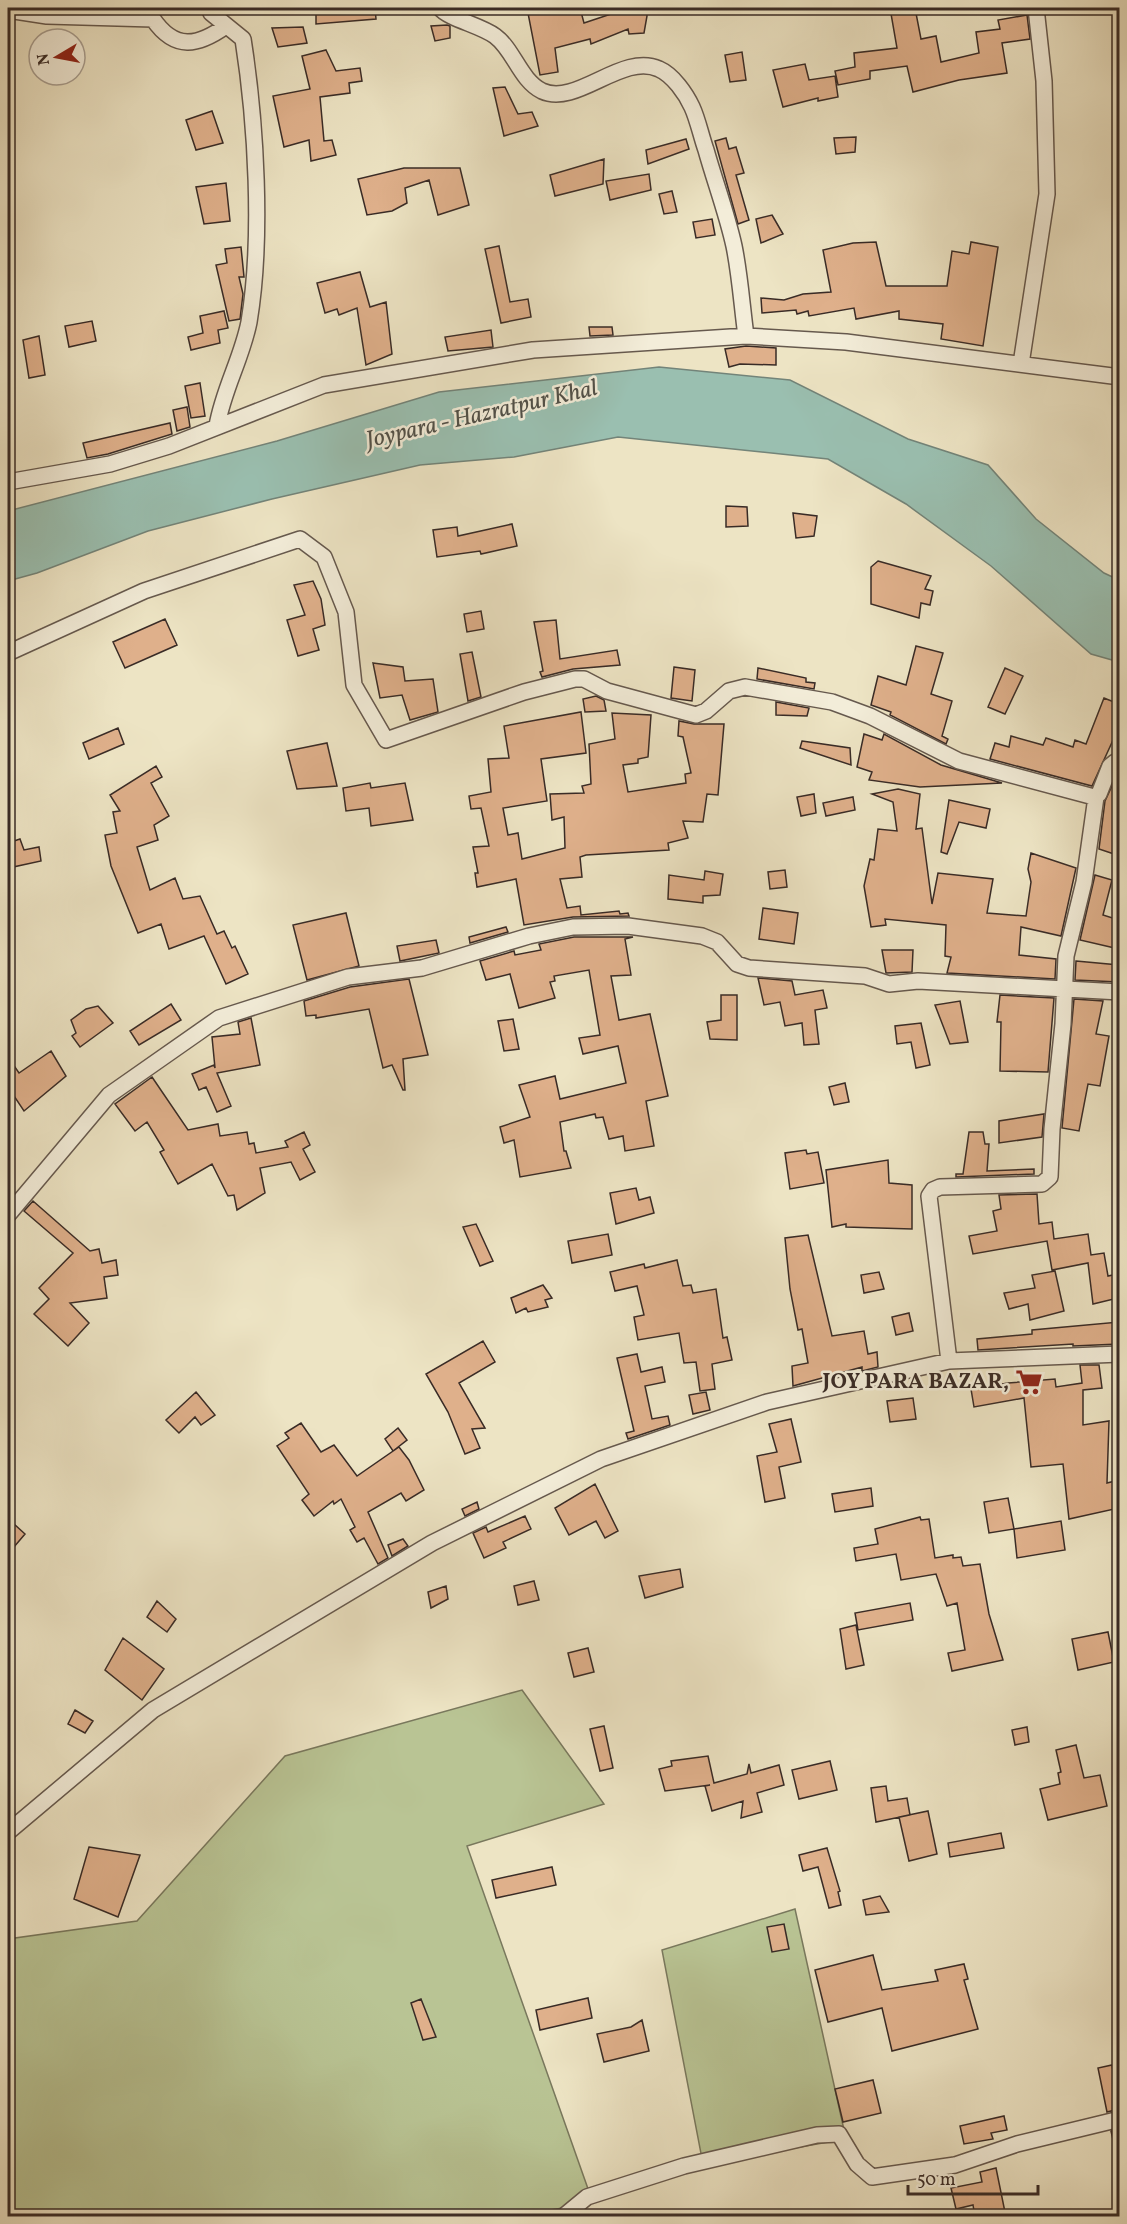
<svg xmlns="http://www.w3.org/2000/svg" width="1127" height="2224" font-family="Vollkorn,serif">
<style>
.green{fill:#b9c494;stroke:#79785d;stroke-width:1.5}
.water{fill:#9abfb0;stroke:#738479;stroke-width:1.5}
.building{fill:#dfb08b;stroke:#392b26;stroke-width:1.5}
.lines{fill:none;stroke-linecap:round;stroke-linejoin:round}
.street-casing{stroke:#66594e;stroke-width:18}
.street{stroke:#f3edd9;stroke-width:15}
.labels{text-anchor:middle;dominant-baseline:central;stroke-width:5;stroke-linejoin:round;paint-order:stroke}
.poi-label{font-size:22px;font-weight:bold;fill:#392b26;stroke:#f3edd9;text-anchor:end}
.water-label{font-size:24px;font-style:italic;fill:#515048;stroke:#f3edd9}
</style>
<rect width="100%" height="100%" fill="#ede4c4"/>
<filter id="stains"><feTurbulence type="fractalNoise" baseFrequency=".00333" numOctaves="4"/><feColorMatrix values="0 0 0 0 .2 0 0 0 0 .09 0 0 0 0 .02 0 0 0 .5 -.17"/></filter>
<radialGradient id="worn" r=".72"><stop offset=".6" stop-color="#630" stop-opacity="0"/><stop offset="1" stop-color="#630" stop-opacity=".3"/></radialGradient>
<path class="green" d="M522,1690L604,1804L467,1846L593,2203L514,2216H8V1939L137,1921L285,1756Z
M795,1909L846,2139L703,2164L662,1950Z"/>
<path class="water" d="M659,367L790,380L908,439L988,465L1036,519L1104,573L1119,580V662L1091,654L991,566L906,504L828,459L618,437L514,457L420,465L272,499L148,531L37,573L8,581V511L277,441L439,392Z"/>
<path class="building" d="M375,8L376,19L316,24V10Z
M527,8H580L584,23L629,8H646L647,16L644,33L629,34L628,29L591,44L590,39L555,48L558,72L540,75Z
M890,8H915L921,39L936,36L941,62L979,53L976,32L1000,29L998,20L1027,15L1030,39L1002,43L1007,73L959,80L913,92L907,66L870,71V79L838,85L835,71L855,67L854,53L897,48Z
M447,25L450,26V38L435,41L431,26Z
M303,27L307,43L278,47L272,28Z
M326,50L336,71L360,68L362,81L349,83L350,93L320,97L324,141L332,140L336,155L311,161L309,140L284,147L273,96L310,89L302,56Z
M742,52L746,80L730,82L725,55Z
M805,64L809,80L835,76L838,97L818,101V98L783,107L773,70Z
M505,87L518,114L532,112L538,126L504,136L493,88Z
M212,111L223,143L196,150L186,120Z
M856,137L855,152L836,154L834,138Z
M726,138L729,149L736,147L744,173L736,175L749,220L738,224L715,141Z
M686,139L689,149L648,164L646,150Z
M604,159L603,184L555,196L550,175Z
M404,168H460L469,205L438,215L429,180L405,188L407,203L392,211L367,215L358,179Z
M649,174L651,190L610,200L606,181Z
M226,183L230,221L204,224L196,187Z
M672,191L677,212L664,214L659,194Z
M772,215L783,234L761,243L756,219Z
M712,219L715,235L696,238L693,222Z
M876,242L886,286H947L952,251L969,254L971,242L998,247L983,346L941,339L943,324L899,319V311L856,319L854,308L809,316L808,311L797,314L796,310L762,313L761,298L784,300L803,294L831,292L823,250L853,243Z
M499,246L510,302L528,299L531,317L501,323L485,249Z
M241,247L244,277H239L243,294L240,319L229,321L216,265L227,263L225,249Z
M360,272L370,307L386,302L392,354L366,365L357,308L339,315L337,309L325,313L317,283Z
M224,311L228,328L218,330L220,343L191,350L188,337L203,333L200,316Z
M92,321L96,341L69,347L65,326Z
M589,327H612L613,335L590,336Z
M491,330L493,347L448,351L445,337Z
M39,336L45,375L29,378L23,340Z
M746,346L776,348V365L740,364L729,367L725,349Z
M200,383L205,416L191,418L185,386Z
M187,407L190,427L177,431L173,410Z
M170,423L172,434L108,454L87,458L83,443Z
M726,506L747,507L748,526L726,527Z
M793,513L817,516L814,536L796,538Z
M512,524L517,546L481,554L480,551L437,557L433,530L457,527L458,536Z
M878,561L931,576L925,589L933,591L930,605L921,603L919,618L871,604V567Z
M313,581L321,599L325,625L313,629L319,650L298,656L287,620L305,615L294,585Z
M481,611L484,629L467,632L464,614Z
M165,619L177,645L125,668L113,642Z
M556,620L560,659L617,650L620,665L573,669L542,677L540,672L543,671L534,622Z
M916,646L943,653L931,694L952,701L942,736L948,739L946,744L890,715L891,712L871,705L878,676L906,685Z
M472,652L481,697L468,701L460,654Z
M373,663L403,667L405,681L433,679L438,712L410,720L402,695L380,698Z
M674,667L695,670L692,701L671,698Z
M758,668L806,678V682L815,683L814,689L757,679Z
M1005,668L1023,676L1005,714L988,707Z
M596,696L604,700L606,711L585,712L583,699Z
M1104,698L1119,704V727L1092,786L990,759L995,743L1009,747L1011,736L1043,745L1046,738L1073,747L1075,740L1086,744Z
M776,702L809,708L807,716L776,715Z
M581,712L586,753L541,759L547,801L503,808L508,835L518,833L522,859L565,848L564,817L552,820L550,794L584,793L582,786L591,784L589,744L615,739L612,713L651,715L648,757L638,759V763L623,765L628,792L686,783L685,774L691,773L683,737L678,736L679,721L694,724H724L718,795L707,794L703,822L683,821L688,838L668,843L669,850L586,855L580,857L582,877L560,879L567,908L580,906L581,915L619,911L620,914L628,913L629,916L573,917L524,925L516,879L477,887L475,873H478L473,847L489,846L481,808L471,809L469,796L491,792L488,759L509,758L504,726Z
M118,728L124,744L89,759L83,743Z
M864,734L882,740L884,734L941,765L1002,783L920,787L869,780L872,772L857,767Z
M802,741L850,748L851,765L800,748Z
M327,743L337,786L297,789L287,751Z
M156,766L162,777L151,783L169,816L154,825L158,840L137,847L150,890L175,878L183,899L200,896L217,934L224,931L232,948L235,946L248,974L226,984L204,936L169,949L161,924L138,933L111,866L105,835L117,833L113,812L120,811L110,795Z
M1118,773L1119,838L1114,854L1099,849L1105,801Z
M370,783L371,788L405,783L413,820L371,826L369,808L346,811L343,788Z
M898,789L920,794L916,829L922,828L932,904L938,873L993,879L987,913L1026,916L1031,882L1028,869L1031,853L1076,868L1061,936L1021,927L1019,955L1056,959L1055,979L947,973L951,957L945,956L946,925L885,919L886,925L871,927L864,886L870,859L874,860L878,829L897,831L893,802L872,794Z
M814,794L816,813L801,816L797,797Z
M853,797L855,810L826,816L823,803Z
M949,800L990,809L986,828L959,822L947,854L941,852Z
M20,839L24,850L39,847L41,861L13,867L8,843Z
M785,870L787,887L770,889L768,872Z
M705,871L723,874L720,895L703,896V903L668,899L669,875L704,880Z
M1095,875L1112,880L1103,915L1119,920V949L1080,940Z
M763,908L798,913L794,944L759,939Z
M346,913L359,966L307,980L293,925Z
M506,927L508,932L470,943L469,937Z
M574,937H633L625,939L631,975L611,976L619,1020L650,1014L668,1096L646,1101L654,1146L625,1151L623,1136L609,1139L603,1117L596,1118L595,1114L560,1122L564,1151H566L571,1168L520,1177L514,1140L504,1143L500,1127L530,1117L519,1085L555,1076L560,1099L626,1083L618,1046L583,1054L579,1038L600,1035L589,970L554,976L555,981L550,982L555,998L519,1008L510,974L486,980L480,961L514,951L515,955L541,950L539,944Z
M436,940L439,953L400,961L397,946Z
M882,950H913L912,972L886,973Z
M1076,961L1119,965V982L1075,980Z
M758,978L792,981L795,995L823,990L827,1008L815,1010L819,1044L804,1045L802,1023L785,1026L780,1002L764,1005Z
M409,979L428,1055L403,1059L405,1090H403L392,1065L383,1068L369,1009L316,1018V1015L306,1016L304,1001L350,987Z
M721,995H737V1040L710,1039L707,1022L721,1020Z
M1000,995L1054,998L1048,1072L1000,1071L1001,1022H997Z
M1074,999L1103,1001L1096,1034L1109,1036L1100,1086L1088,1084L1079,1131L1062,1128Z
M960,1001L968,1042L950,1044L935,1005Z
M171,1004L181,1020L139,1045L130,1031Z
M98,1006L113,1023L80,1047L72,1036L76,1033L71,1020L86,1009Z
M251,1018L260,1065L217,1073L231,1106L217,1112L206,1087L199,1090L192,1074L214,1065L215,1068L212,1037L240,1034L238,1022Z
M513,1019L519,1049L504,1051L498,1021Z
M921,1023L930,1065L916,1068L911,1042L897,1044L895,1026Z
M51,1051L66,1076L24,1111L8,1087V1057L19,1073Z
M152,1077L188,1130L218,1124L220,1136L247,1132L249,1144L254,1143L256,1153L288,1147L285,1141L304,1132L310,1145L303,1149L315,1172L300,1180L291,1162L260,1168L265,1193L237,1210L234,1195L228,1196L212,1164L178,1184L160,1152L164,1150L147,1122L135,1131L115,1104Z
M845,1083L849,1102L834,1105L829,1087Z
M1044,1114L1042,1137L999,1143V1121Z
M969,1132H983L985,1144H989L987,1171L1034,1169V1174L956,1177V1174H963Z
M806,1150L807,1154L818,1152L824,1183L790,1189L785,1153Z
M888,1160L889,1183L912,1185V1229L846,1227V1224L832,1227L826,1170Z
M636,1188L639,1200L650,1197L654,1213L616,1224L610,1193Z
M1037,1194L1039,1224L1052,1222L1054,1239L1088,1234L1091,1255L1104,1253L1108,1276L1113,1275L1118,1298L1093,1304L1088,1263L1052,1270L1047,1241L973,1254L969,1236L997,1231L993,1211L1001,1209L999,1195Z
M33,1201L90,1251L99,1249L102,1263L116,1260L118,1275L104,1277L107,1298L70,1303L89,1323L68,1346L34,1314L49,1299L39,1288L73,1253L24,1211Z
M476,1224L493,1261L480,1266L463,1227Z
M608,1234L612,1255L572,1263L568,1241Z
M808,1235L832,1336L864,1331L868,1354L877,1352L878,1367L862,1371V1367L793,1386L792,1366L808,1363L802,1329L798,1330L790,1289L785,1238Z
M677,1260L683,1286L691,1285L693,1293L716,1289L723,1338L727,1337L732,1360L712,1364L715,1389L700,1391L696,1362L684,1363L679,1333L638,1340L634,1317L644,1315L637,1286L615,1291L610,1272L644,1264L645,1268Z
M1055,1271L1064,1311L1030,1320L1028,1304L1009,1309L1004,1293L1035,1288L1032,1275Z
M879,1272L884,1289L864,1293L861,1275Z
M543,1285L552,1298L545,1300L548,1307L528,1312L526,1308L516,1313L511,1298Z
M909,1313L913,1331L896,1335L892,1317Z
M1119,1322V1344L1073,1346V1344L978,1350L977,1339L1032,1334V1330Z
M483,1341L495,1362L459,1383L485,1428L472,1429L480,1448L465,1454L448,1412L426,1374Z
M637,1354L641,1372L662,1367L665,1382L645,1386L652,1419L668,1416L670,1425L628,1439L626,1433L634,1431L617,1358Z
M1080,1365H1099L1102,1388L1083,1390V1425L1109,1421L1107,1483L1119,1480V1508L1069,1519L1063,1464L1031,1467L1024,1398L974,1407L971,1389L1008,1383L1055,1379L1056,1387L1082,1383Z
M196,1392L215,1415L201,1425L195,1417L179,1433L166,1420Z
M706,1392L710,1410L693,1414L689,1395Z
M913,1398L916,1419L890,1422L887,1401Z
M791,1419L801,1462L779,1467L785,1498L765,1502L757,1456L777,1452L769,1424Z
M301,1423L321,1452L334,1445L357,1476L399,1447L409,1460L424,1490L406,1501L401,1493L368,1512L388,1558L378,1564L364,1538L357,1542L350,1530L355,1527L341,1499L334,1504L333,1501L314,1516L302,1500L309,1494L277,1446L289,1438L285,1433Z
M398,1428L407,1440L393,1451L385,1439Z
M595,1484L618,1531L605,1538L596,1521L569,1535L555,1508Z
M871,1488L873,1506L835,1512L832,1494Z
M1008,1498L1014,1529L989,1533L984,1502Z
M477,1502L479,1509L465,1516L462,1509Z
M525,1516L531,1529L503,1542L506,1548L484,1558L473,1533L486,1527L488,1532Z
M920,1517L921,1520L929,1519L935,1558L953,1555V1558L961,1557L963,1566L980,1564L989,1614L1003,1660L952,1671L948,1653L965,1650L957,1603L947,1606L936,1574L901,1580L896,1554L856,1561L854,1548L878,1544L875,1529Z
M1061,1521L1065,1550L1017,1558L1014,1529Z
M14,1524L25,1534L8,1554V1532Z
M403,1539L408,1546L392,1556L388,1545Z
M680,1569L683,1587L645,1598L639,1576Z
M534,1581L539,1600L518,1605L514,1586Z
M446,1586L448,1599L431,1608L428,1592Z
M157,1601L176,1619L167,1632L147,1617Z
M910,1603L913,1620L858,1630L855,1613Z
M856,1625L864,1665L846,1669L840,1629Z
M1108,1632L1114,1662L1078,1670L1072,1639Z
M123,1638L164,1669L142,1700L105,1670Z
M588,1648L594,1672L574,1677L568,1653Z
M75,1710L93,1721L85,1733L68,1724Z
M604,1726L613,1768L600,1771L590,1729Z
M1027,1727L1029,1742L1015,1745L1012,1730Z
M1076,1745L1084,1778L1100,1775L1107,1806L1048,1820L1040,1789L1060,1784L1058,1773L1061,1772L1056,1750Z
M708,1756L714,1783L747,1774L749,1764L751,1773L779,1765L784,1785L757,1793L762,1812L741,1818L743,1801L712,1811L705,1786L710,1785L665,1791L659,1769L672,1766L671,1761Z
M830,1761L837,1790L799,1799L792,1770Z
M886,1786L888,1801L907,1798L910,1815L876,1822L871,1788Z
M928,1811L937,1854L909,1861L899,1817Z
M1001,1833L1004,1848L950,1857L948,1843Z
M89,1847L140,1855L118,1917L74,1899Z
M827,1848L840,1891L838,1892L841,1905L829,1908L818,1867L803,1871L799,1855Z
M552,1867L556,1885L496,1898L492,1880Z
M880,1896L889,1912L866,1915L863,1900Z
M784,1924L789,1949L772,1952L767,1927Z
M873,1955L882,1990L938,1981L935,1970L964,1964L968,1979L964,1980L978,2029L892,2051L882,2008L828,2022L815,1970Z
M588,1998L592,2018L540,2030L536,2010Z
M421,1999L436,2037L423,2040L411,2003Z
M642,2020L649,2051L604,2062L597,2034L631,2027Z
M1112,2065L1119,2109L1107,2112L1098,2068Z
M873,2080L881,2113L843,2122L835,2089Z
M1004,2116L1007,2130L991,2133L993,2139L964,2144L960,2126Z
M1119,2129V2139L1113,2140L1111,2131Z
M996,2168L1006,2217H975L973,2205L956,2209L951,2188L982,2182L980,2172Z"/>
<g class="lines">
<defs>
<path id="street" d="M209,8L211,13L243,39C256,122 263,238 249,322C242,358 223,390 217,426
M440,8C449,19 480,25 495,36C514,50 520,80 542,91C577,107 622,52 659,69C673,75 686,94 692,107C698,120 701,136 706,150C715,182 727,214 734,246C740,275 742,307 746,336
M8,10L47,16L153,19C175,51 198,46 226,26
M1021,364L1047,194L1044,81L1036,8
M8,482L110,464L169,446L324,385L533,350L746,336L846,342L1120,377
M8,653L144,591L300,539L324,557L346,612L354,685L386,740L524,692L575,679H584L607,691L696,715L706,711L729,691L745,687L832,702L870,716L959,761L1094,797L1099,794L1110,766L1115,762L1120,763
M8,1215L109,1095L219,1018L348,977L422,968L529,936L573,927L628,926L702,936L717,942L737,964L749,968L865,976L889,984L918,981L1120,992
M949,1361L929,1196L933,1190L940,1187L1042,1184L1050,1177L1052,1129L1063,1024L1066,956L1084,882L1096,797
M8,1832L153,1710L432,1543L601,1459L767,1402L949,1361L1120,1354
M564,2216L587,2197L684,2166L817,2135L839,2134L857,2164L872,2177L955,2165L1017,2144L1120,2119"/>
</defs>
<use href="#street" class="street-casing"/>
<use href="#street" class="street"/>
</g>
<defs>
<symbol id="supermarket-bare" viewBox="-9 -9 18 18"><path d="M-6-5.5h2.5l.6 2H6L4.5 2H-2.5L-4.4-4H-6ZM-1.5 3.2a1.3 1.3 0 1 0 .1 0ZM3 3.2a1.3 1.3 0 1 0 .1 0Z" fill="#8f2418" stroke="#f3edd9" stroke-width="2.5" paint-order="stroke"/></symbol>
</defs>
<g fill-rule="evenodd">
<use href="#supermarket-bare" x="1010" y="1363" width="38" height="38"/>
</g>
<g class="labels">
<g class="poi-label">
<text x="1009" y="1382">JOY PARA BAZAR,</text>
</g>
<g class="water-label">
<text transform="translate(482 415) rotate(-13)">Joypara - Hazratpur Khal</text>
</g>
</g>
<rect width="1127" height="2224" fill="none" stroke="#ede4c4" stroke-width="30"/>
<rect x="9" y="9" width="1109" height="2206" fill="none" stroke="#392b26" stroke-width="3"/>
<rect x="15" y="15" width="1097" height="2194" fill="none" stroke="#392b26" stroke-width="1.5"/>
<g transform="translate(57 57) rotate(260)"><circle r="28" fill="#f3edd9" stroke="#a99f91" stroke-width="1.5"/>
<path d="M0-4.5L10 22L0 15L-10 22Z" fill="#8f2418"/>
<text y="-9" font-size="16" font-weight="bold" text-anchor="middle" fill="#392b26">N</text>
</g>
<path d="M908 2185v9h130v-9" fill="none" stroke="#392b26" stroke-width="3"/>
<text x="917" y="2185" font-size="18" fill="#392b26" stroke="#f3edd9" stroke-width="4.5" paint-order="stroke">50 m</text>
<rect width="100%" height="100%" filter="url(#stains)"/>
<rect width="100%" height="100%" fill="url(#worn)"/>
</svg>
